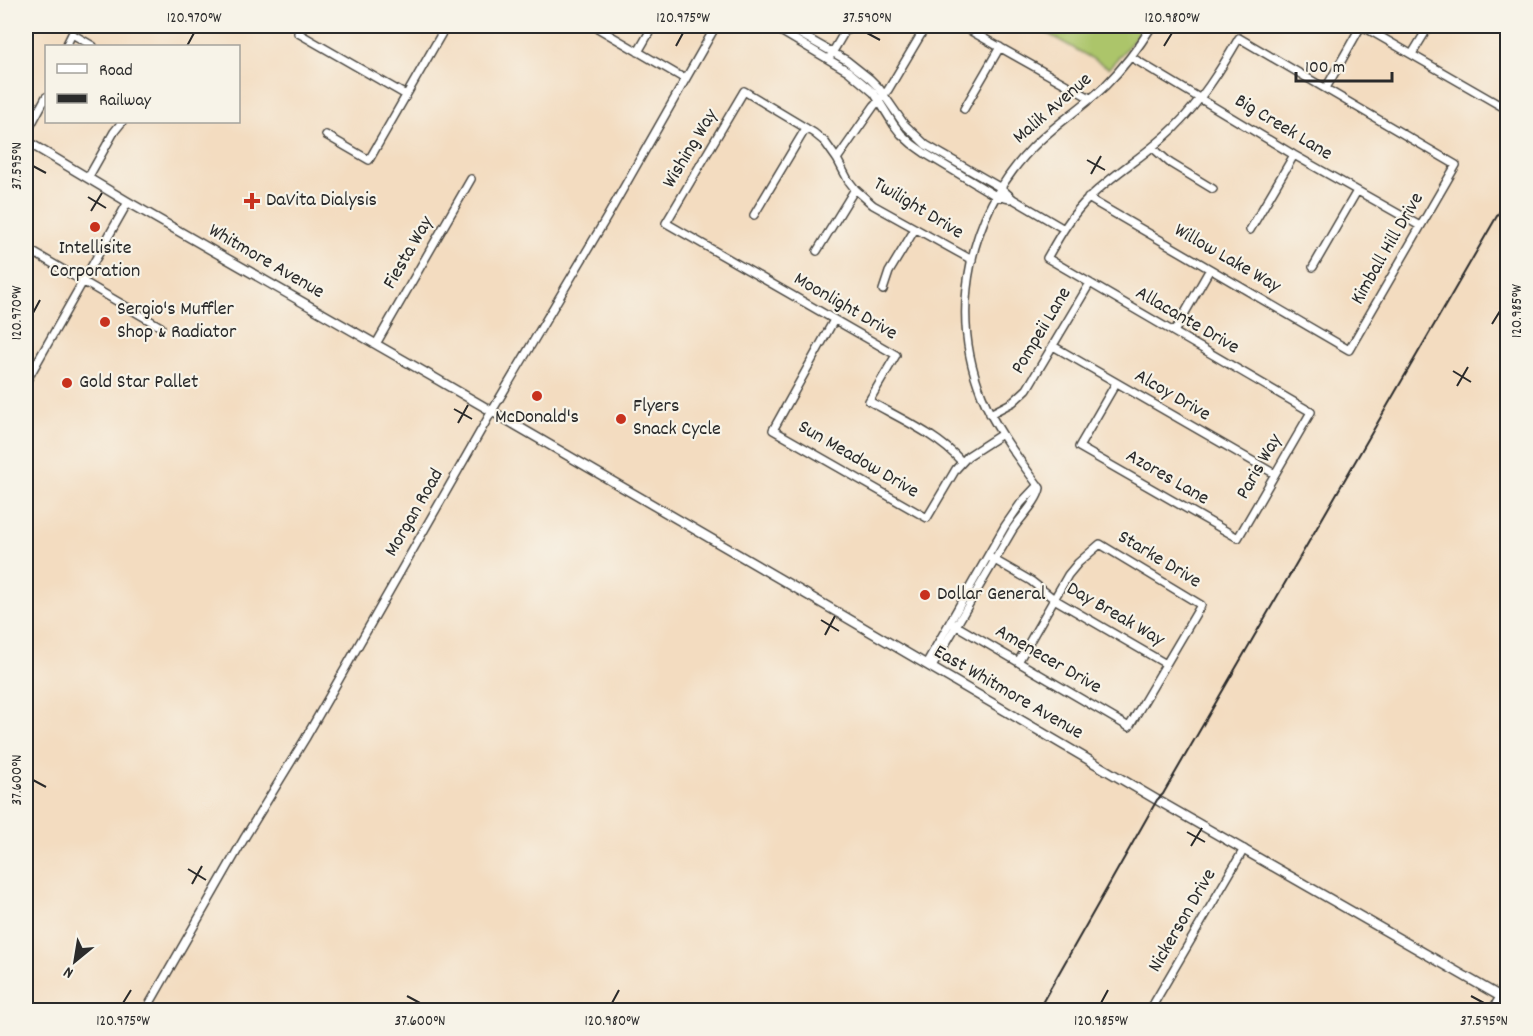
<svg xmlns="http://www.w3.org/2000/svg" width="1533" height="1036" font-family="Dekko,sans-serif">
<style>
.green{fill:#acc56b;stroke:#6c784b;stroke-width:1.5}
.lines{fill:none;stroke-linecap:round;stroke-linejoin:round}
.minor-casing{stroke:#494641;stroke-width:10}
.major-casing{stroke:#494641;stroke-width:11}
.minor{stroke:#fff;stroke-width:7}
.major{stroke:#fff;stroke-width:8}
.rail{stroke:#2b2b2b;stroke-width:2}
.ticks{fill:none;stroke:#2b2b2b;stroke-width:2}
.poi-dot{fill:#c8321e;stroke:#f7f3e8;stroke-width:2}
.labels{text-anchor:middle;dominant-baseline:central;stroke-width:4.5;stroke-linejoin:round;paint-order:stroke}
.street-label{font-size:20px;fill:#2b2b2b;stroke:#f7f3e8}
.poi-label{font-size:20px;fill:#2b2b2b;stroke:#f7f3e8;text-anchor:start}
.neatline{fill:none;stroke:#2b2b2b;stroke-width:2}
.ticks-label{font-size:15px;text-anchor:middle;fill:#2b2b2b}
</style>
<rect width="100%" height="100%" fill="#f7f3e8"/>
<filter id="ink" filterUnits="userSpaceOnUse"><feTurbulence type="fractalNoise" baseFrequency=".0167" numOctaves="2"/><feDisplacementMap in="SourceGraphic" scale="12" xChannelSelector="R" yChannelSelector="G"/><feConvolveMatrix kernelMatrix="1 2 1 2 8 2 1 2 1" color-interpolation-filters="sRGB"/></filter>
<filter id="wash" filterUnits="userSpaceOnUse"><feTurbulence type="fractalNoise" baseFrequency=".008" numOctaves="4" result="noise"/><feDisplacementMap in="SourceGraphic" scale="24" xChannelSelector="R" yChannelSelector="G"/><feGaussianBlur stdDeviation="1.35" result="paint"/><feColorMatrix in="noise" values="0 0 0 0 0 0 0 0 0 0 0 0 0 0 0 0 0 1.4 0 .05"/><feComposite in="paint" operator="in"/></filter>
<g filter="url(#wash)">
<rect width="100%" height="100%" fill="#f3dcc0"/>
<path class="green" d="M1034,26H1143L1132,42L1109,68Z"/>
</g>
<g filter="url(#ink)">
<g class="lines">
<defs>
<path id="minor" d="M303,26L298,33L406,95
M594,26L685,79
M772,26L848,71L874,93L894,125L901,134L912,144L926,154L996,196L1010,199
M786,26L846,60L870,79L879,88L904,124L926,145L1001,188L1013,199L1064,229
M962,26L1090,98
M1362,26L1508,110
M66,46L72,34L93,46
M638,52L653,26
M1412,54L1429,26
M831,55L848,26
M1131,57L1294,155L1420,226
M1326,88L1361,26
M964,109L1000,47
M26,134L46,97
M326,135L369,160L446,26
M1153,148L1170,163L1213,189
M837,159L874,106L888,90L926,26
M88,178L114,132L122,122
M1088,198L1349,350L1456,165L1239,38C1220,71 1201,101 1174,128C1148,154 1115,172 1089,198C1071,215 1059,237 1047,258L1311,412L1238,538L1079,447L1116,383
M754,215L806,128
M1250,230L1294,155
M26,248L161,327
M817,251L855,189
M1313,267L1357,191
M883,290L889,272L915,229
M834,320L773,430L927,518L956,469L968,456L1002,434
M1174,332L1210,269
M376,344L471,179
M1053,346L1275,474
M26,382L128,202
M990,414L1013,402L1027,389L1090,283
M962,462C938,435 901,419 869,401L896,355L666,223L744,91L814,133L825,142L837,159L848,180L855,189L873,205L972,260
M991,558L1031,581L1054,599L1166,664
M950,622L1129,727L1201,605L1100,544L1078,563L1068,575L1018,662
M926,664L1005,526L1021,503L1038,485
M932,667L1013,529C1021,517 1038,501 1040,488C1019,459 996,430 982,396C948,312 969,213 1032,148C1054,125 1082,108 1105,86C1123,68 1139,47 1152,26
M146,1010L245,837L305,739L492,411L607,217L713,31L714,26
M1150,1010L1244,849
M1492,1010L1500,997"/>
<path id="major" d="M26,141L128,202L433,377L842,615L1157,800L1508,1001"/>
</defs>
<use href="#minor" class="minor-casing"/>
<use href="#major" class="major-casing"/>
<use href="#minor" class="minor"/>
<use href="#major" class="major"/>
<path class="rail" d="M1038,1010L1157,800L1163,794L1508,197"/>
</g>
</g>
<path class="ticks" d="M867,33L880,40M187,46L194,33M676,46L683,33M1164,46L1172,33M1087,160L1105,170M33,166L46,173M1091,174L1101,156M88,197L106,208M91,211L102,193M33,313L40,300M1492,324L1500,311M1453,371L1471,382M1457,386L1468,367M454,409L472,419M458,423L468,405M821,620L839,631M825,635L835,616M33,780L46,787M1187,832L1205,842M1191,846L1202,828M188,869L206,880M192,884L202,866M407,996L420,1003M1471,996L1484,1003M123,1003L131,990M612,1003L619,990M1101,1003L1108,990"/>
<g class="poi-dot">
<path d="M249 192h6v6h6v6h-6v6h-6v-6h-6v-6h6z"/>
<circle cx="95" cy="227" r="6"/>
<circle cx="105" cy="322" r="6"/>
<circle cx="67" cy="383" r="6"/>
<circle cx="537" cy="396" r="6"/>
<circle cx="621" cy="419" r="6"/>
<circle cx="925" cy="595" r="6"/>
</g>
<g class="labels">
<g class="street-label">
<text transform="translate(1053 109) rotate(-41)">Malik Avenue</text>
<text transform="translate(1283 128) rotate(31)">Big Creek Lane</text>
<text transform="translate(691 149) rotate(-59)">Wishing Way</text>
<text transform="translate(918 209) rotate(31)">Twilight Drive</text>
<text transform="translate(1388 249) rotate(-60)">Kimball Hill Drive</text>
<text transform="translate(409 253) rotate(-60)">Fiesta Way</text>
<text transform="translate(1227 259) rotate(30)">Willow Lake Way</text>
<text transform="translate(266 262) rotate(30)">Whitmore Avenue</text>
<text transform="translate(845 307) rotate(30)">Moonlight Drive</text>
<text transform="translate(1187 321) rotate(30)">Allacante Drive</text>
<text transform="translate(1042 331) rotate(-59)">Pompeii Lane</text>
<text transform="translate(1172 396) rotate(30)">Alcoy Drive</text>
<text transform="translate(858 460) rotate(30)">Sun Meadow Drive</text>
<text transform="translate(1260 467) rotate(-60)">Paris Way</text>
<text transform="translate(1167 478) rotate(30)">Azores Lane</text>
<text transform="translate(415 513) rotate(-60)">Morgan Road</text>
<text transform="translate(1159 560) rotate(31)">Starke Drive</text>
<text transform="translate(1115 615) rotate(30)">Day Break Way</text>
<text transform="translate(1048 660) rotate(30)">Amenecer Drive</text>
<text transform="translate(1008 693) rotate(30)">East Whitmore Avenue</text>
<text transform="translate(1183 921) rotate(-60)">Nickerson Drive</text>
</g>
<g class="poi-label">
<text x="266" y="201">DaVita Dialysis</text>
<text x="95" y="249" text-anchor="middle">Intellisite<tspan x="95" dy="23">Corporation</tspan></text>
<text x="117" y="310">Sergio's Muffler<tspan x="117" dy="23">Shop &amp; Radiator</tspan></text>
<text x="79" y="383">Gold Star Pallet</text>
<text x="633" y="407">Flyers<tspan x="633" dy="23">Snack Cycle</tspan></text>
<text x="537" y="418" text-anchor="middle">McDonald's</text>
<text x="937" y="595">Dollar General</text>
</g>
</g>
<rect width="1533" height="1036" fill="none" stroke="#f7f3e8" stroke-width="66"/>
<rect x="45" y="45" width="195" height="78" fill="#f7f3e8" stroke="#a5a39c" stroke-width="1.5"/>
<rect x="57" y="64" width="30" height="9" fill="#ffffff" stroke="#a5a39c" stroke-width="1.5"/>
<text x="99" y="75" font-size="18" fill="#2b2b2b">Road</text>
<rect x="57" y="94" width="30" height="9" fill="#2b2b2b" stroke="#a5a39c" stroke-width="1.5"/>
<text x="99" y="105" font-size="18" fill="#2b2b2b">Railway</text>
<g transform="translate(75 961) rotate(210)" stroke="#f7f3e8" stroke-width="4.5" paint-order="stroke">
<path d="M0-4.5L10 22L0 15L-10 22Z" fill="#2b2b2b"/>
<text y="-9" font-size="16" font-weight="bold" text-anchor="middle" fill="#2b2b2b">N</text>
</g>
<path d="M1296 72v9h96v-9" fill="none" stroke="#2b2b2b" stroke-width="3"/>
<text x="1305" y="72" font-size="18" fill="#2b2b2b" stroke="#f7f3e8" stroke-width="4.5" paint-order="stroke">100 m</text>
<rect x="33" y="33" width="1467" height="970" class="neatline"/>
<g class="ticks-label">
<text x="194" y="22">120.970°W</text>
<text x="683" y="22">120.975°W</text>
<text x="867" y="22">37.590°N</text>
<text x="1172" y="22">120.980°W</text>
<text transform="translate(16 166) rotate(-90)" y="5">37.595°N</text>
<text transform="translate(1516 311) rotate(-90)" y="5">120.985°W</text>
<text transform="translate(16 313) rotate(-90)" y="5">120.970°W</text>
<text transform="translate(16 780) rotate(-90)" y="5">37.600°N</text>
<text x="123" y="1025">120.975°W</text>
<text x="420" y="1025">37.600°N</text>
<text x="612" y="1025">120.980°W</text>
<text x="1101" y="1025">120.985°W</text>
<text x="1484" y="1025">37.595°N</text>
</g>
</svg>
